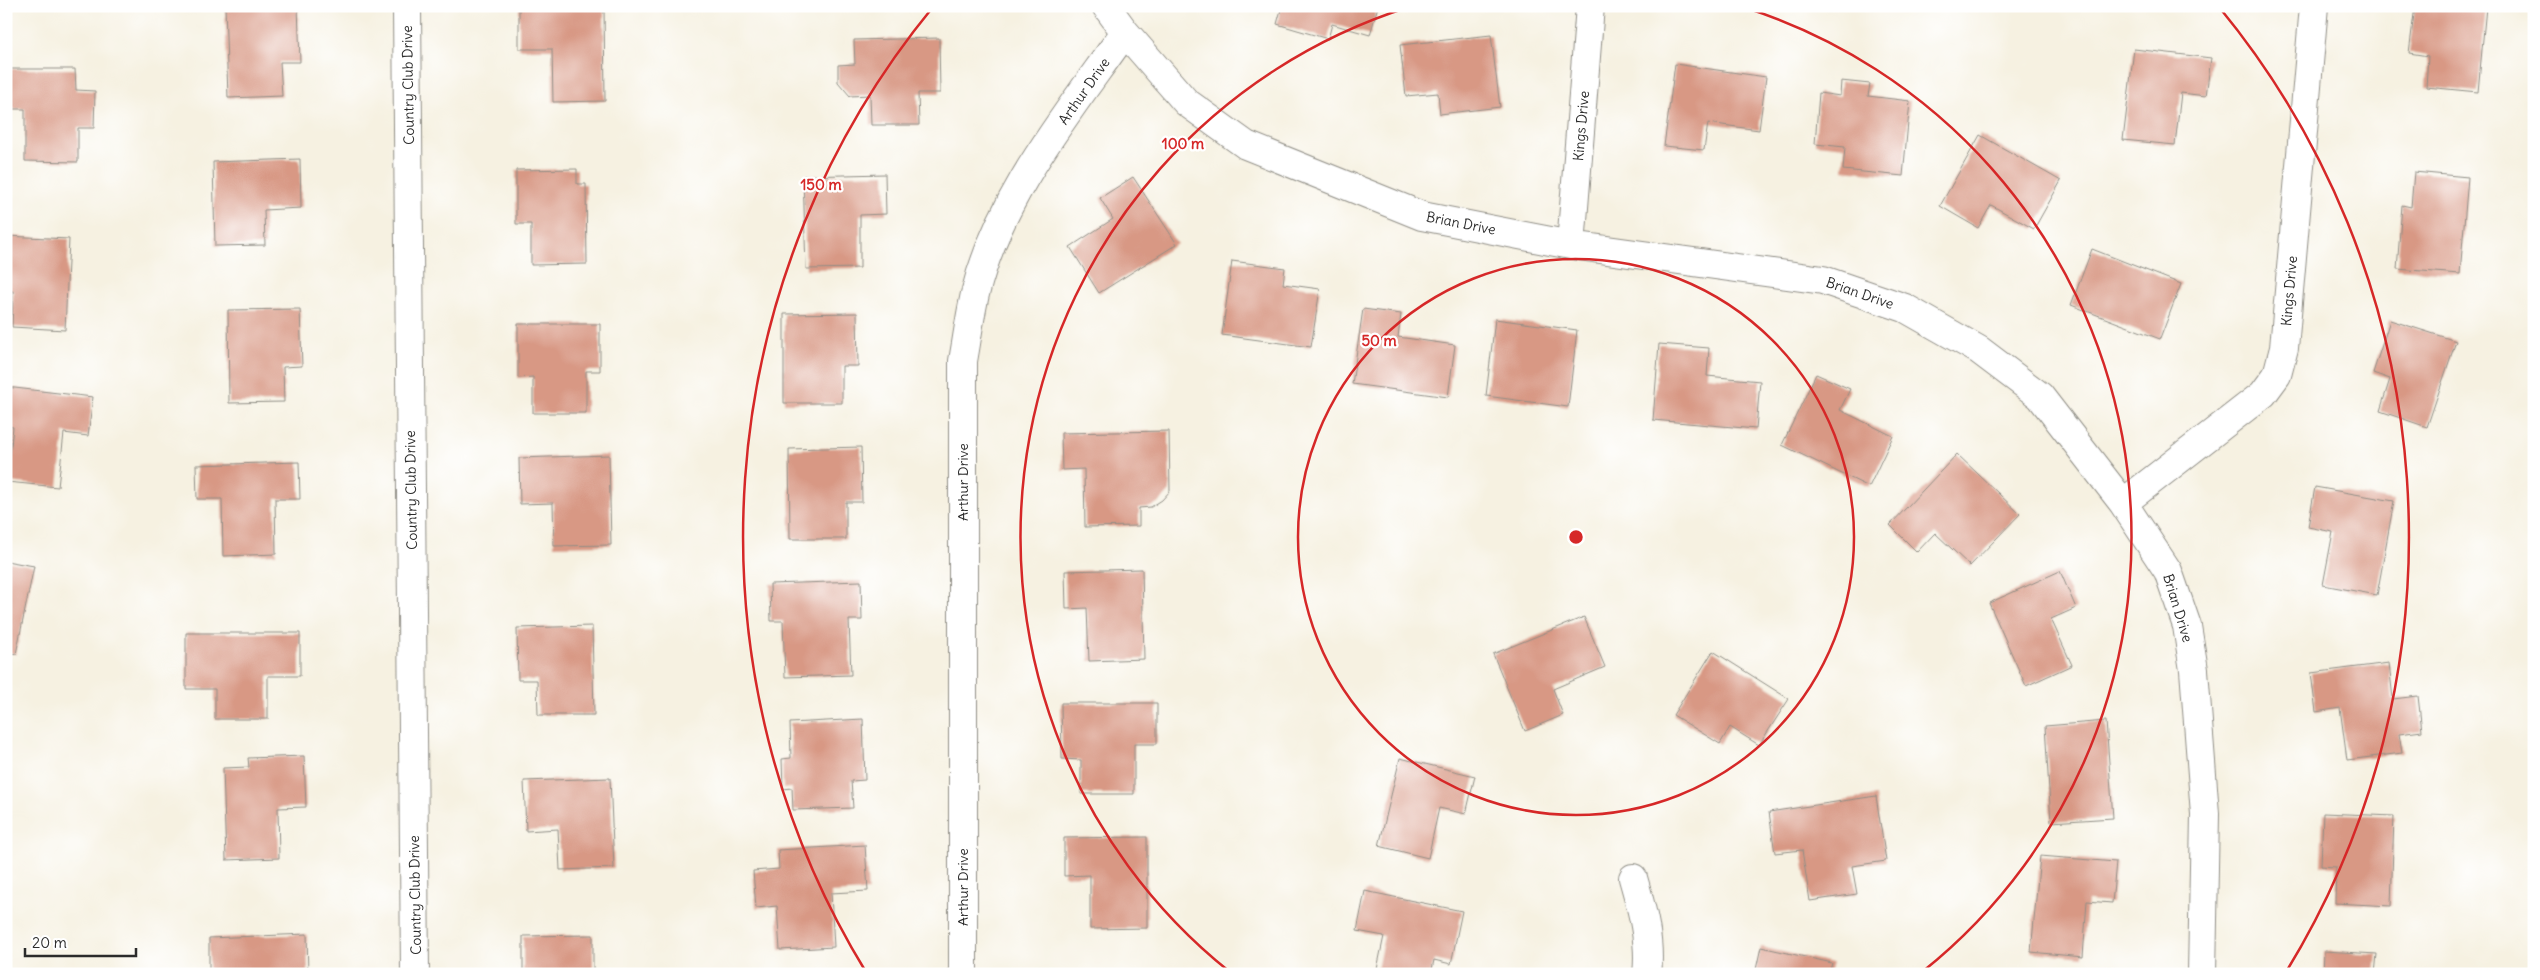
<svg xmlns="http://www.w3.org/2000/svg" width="2540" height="980" font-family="Delius,sans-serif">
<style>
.building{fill:#d89884}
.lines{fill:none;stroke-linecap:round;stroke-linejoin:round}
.minor-casing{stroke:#908e86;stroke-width:30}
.minor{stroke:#fff;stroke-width:28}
.ring{fill:none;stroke:#d62828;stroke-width:2.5}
.labels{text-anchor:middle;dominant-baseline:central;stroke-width:4.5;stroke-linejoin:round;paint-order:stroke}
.street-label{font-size:14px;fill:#2b2b2b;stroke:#fff}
.centre{fill:#d62828;stroke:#fff;stroke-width:2.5}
.ring-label{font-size:15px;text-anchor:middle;font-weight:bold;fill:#d62828;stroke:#fff;stroke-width:4.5;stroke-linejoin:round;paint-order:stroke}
</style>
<rect width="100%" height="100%" fill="#fff"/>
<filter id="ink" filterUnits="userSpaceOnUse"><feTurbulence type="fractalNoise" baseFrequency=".02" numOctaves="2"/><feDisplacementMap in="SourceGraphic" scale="10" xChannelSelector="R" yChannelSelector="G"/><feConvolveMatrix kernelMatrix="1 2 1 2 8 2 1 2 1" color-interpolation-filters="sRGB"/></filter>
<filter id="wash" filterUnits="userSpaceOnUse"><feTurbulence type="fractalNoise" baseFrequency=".0096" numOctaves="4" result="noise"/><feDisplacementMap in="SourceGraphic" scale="20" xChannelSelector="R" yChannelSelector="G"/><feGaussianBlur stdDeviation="1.12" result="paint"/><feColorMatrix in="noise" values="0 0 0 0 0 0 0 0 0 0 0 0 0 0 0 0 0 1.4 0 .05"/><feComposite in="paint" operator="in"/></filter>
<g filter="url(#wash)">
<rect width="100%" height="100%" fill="#f6f1e1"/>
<g id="blocks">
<path class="building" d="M225,6H298L300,62H280L282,96L228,98Z
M519,6H604L605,101L553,102L552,49H519Z
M1282,6H1378L1370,35L1332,24L1328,39L1277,24Z
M2415,6L2486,7L2478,92L2426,87L2428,56L2409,53Z
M1491,35L1500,107L1440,114L1438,93L1406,96L1400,45Z
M939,38L940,93H918L919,125H871L870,95L850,96L838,82V65L855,64L854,40Z
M2134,49L2211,58L2206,96L2181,93L2175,145L2123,140Z
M1675,64L1766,77L1759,130L1708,123L1704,150L1664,146Z
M6,69H75L76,90L95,91L94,128H78V162L25,161V109H6Z
M1841,81L1870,84L1868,96L1910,101L1903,176L1843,170L1845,147L1815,144L1819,93L1840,96Z
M1980,135L2061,181L2034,229L1991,205L1978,228L1940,206Z
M300,159L301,208L264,210L265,245L215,246L213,162Z
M577,169V184H586L587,264L531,265V224H516V170Z
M2414,172L2468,177L2460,274L2397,269L2402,205L2411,207Z
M885,174L886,214L860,215V268L806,269L803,176Z
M1133,177L1177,244L1099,293L1070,247L1113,219L1100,198Z
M6,236L69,239L65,330L12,327L13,291H6Z
M2092,249L2181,284L2160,339L2071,305Z
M1232,261L1285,268L1283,284L1320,289L1311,347L1222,335Z
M300,309L302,366L283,367L284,402L229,403L228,310Z
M1363,309L1401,314L1398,337L1455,345L1448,397L1352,384Z
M857,313L858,366H842V403H784V314Z
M1495,319L1577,330L1568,407L1486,396Z
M2390,320L2456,341L2427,427L2380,411L2390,379L2373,373Z
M518,324H600V371H586V413H533V377L518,378Z
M1659,344L1709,348L1707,376L1760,381L1756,429L1653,420Z
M1816,374L1850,389L1840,410L1893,436L1869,487L1782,445Z
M6,387L93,397L88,436L64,433L58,487L7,482L13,427L6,426Z
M1169,431L1170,491L1162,500L1151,507L1139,508V526L1085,527L1084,469L1062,470L1061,433Z
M861,447L862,502H846V539H790L789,449Z
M1957,454L2020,514L1970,566L1935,533L1917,552L1890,525Z
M609,455L611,545L554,546L553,503L520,504L519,458Z
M299,462L300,499H275L276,554L223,556L222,499H197L196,465Z
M2315,487L2394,501L2377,595L2323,585L2333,532L2308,527Z
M6,561L34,566L16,654L6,652Z
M1142,569L1144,659L1089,661L1087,608L1066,609L1065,571Z
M2060,571L2076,608L2051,619L2072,665L2026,686L1989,603Z
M861,581L862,620H849L851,675L785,677L783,621H771L770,584Z
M1584,617L1605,667L1553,689L1563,715L1525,731L1493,654Z
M592,626L594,715H538L537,680H518L517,628Z
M186,633H300V676H268V719H215V689H186Z
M1713,651L1789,699L1759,745L1730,727L1720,744L1673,715Z
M2389,663L2393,699L2418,696L2422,731L2399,734L2402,753L2347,760L2340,708L2316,712L2311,673Z
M1061,703H1157V744H1134V794H1081V760L1062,759Z
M863,719L865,780L851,781L853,808L793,810L792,788L783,789L782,759L791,758L790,723Z
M2106,721L2113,818L2051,822L2045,726Z
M304,756L306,807L278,808L279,858L226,860L223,768L249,767L248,758Z
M1400,758L1475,776L1466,814L1439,808L1428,858L1379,846Z
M610,778L614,868L560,870L558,829L526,831L524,781Z
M1876,796L1886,861L1852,866L1857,894L1810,901L1802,850L1775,853L1769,812Z
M2323,813L2394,816L2391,906L2335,903L2336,867L2321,866Z
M1147,837V928L1090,929V875L1064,876V838Z
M865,845L868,891L831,893L834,947L780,950L777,906L756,908L753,871L779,869L778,850Z
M2040,856L2116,862L2112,903L2087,901L2083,957L2031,952Z
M1365,891L1462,911L1451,964L1434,960L1431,974H1376L1384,936L1357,931Z
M307,934L308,974H209V938Z
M593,935V974H523V936Z
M1761,947L1832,963L1829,974H1755Z
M2324,951L2377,954L2375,974H2323Z"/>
</g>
</g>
<g filter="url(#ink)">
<use href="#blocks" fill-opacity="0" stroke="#908e86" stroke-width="1"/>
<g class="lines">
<defs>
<path id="minor" d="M407,6L415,974
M1106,6L1125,32L1186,102L1246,145L1422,216L1571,245L1823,280L1905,308L1979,350L2040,396L2123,503L2168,571L2187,626L2194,670L2205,814L2202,974
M1571,245L1590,6
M2123,503L2263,394L2277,375L2284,348L2314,6
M1633,878C1642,909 1651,941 1647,974
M963,974V361C967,339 970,316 975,294C999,196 1068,113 1125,32"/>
</defs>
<use href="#minor" class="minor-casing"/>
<use href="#minor" class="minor"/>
</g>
</g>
<g class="ring">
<circle cx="1576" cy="537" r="278"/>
<path d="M1230 972A556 556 0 0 1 1409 7M1743 7A556 556 0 0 1 1922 972"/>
<path d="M866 972A833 833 0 0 1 933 7M2219 7A833 833 0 0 1 2286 972"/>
</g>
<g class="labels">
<g class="street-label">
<text transform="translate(408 85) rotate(-91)">Country Club Drive</text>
<text transform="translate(1084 91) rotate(-55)">Arthur Drive</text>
<text transform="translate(1581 126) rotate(-85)">Kings Drive</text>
<text transform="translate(1461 223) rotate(11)">Brian Drive</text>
<text transform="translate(2289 291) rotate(-85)">Kings Drive</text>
<text transform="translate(1860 293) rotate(19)">Brian Drive</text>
<text transform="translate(963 482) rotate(-90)">Arthur Drive</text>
<text transform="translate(411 490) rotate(-91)">Country Club Drive</text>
<text transform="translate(2178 608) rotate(73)">Brian Drive</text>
<text transform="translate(963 887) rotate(-90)">Arthur Drive</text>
<text transform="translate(415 895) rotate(-91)">Country Club Drive</text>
</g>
</g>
<circle cx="1576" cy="537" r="8" class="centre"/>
<g class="ring-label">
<text x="1183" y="149">100 m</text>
<text x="821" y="190">150 m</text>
<text x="1379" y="346">50 m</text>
</g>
<rect width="2540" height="980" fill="none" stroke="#fff" stroke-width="25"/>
<path d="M25 948v8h111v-8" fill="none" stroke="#2b2b2b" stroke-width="2.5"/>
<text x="32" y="948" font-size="15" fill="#2b2b2b" stroke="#ffffff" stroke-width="4" paint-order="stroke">20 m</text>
</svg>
